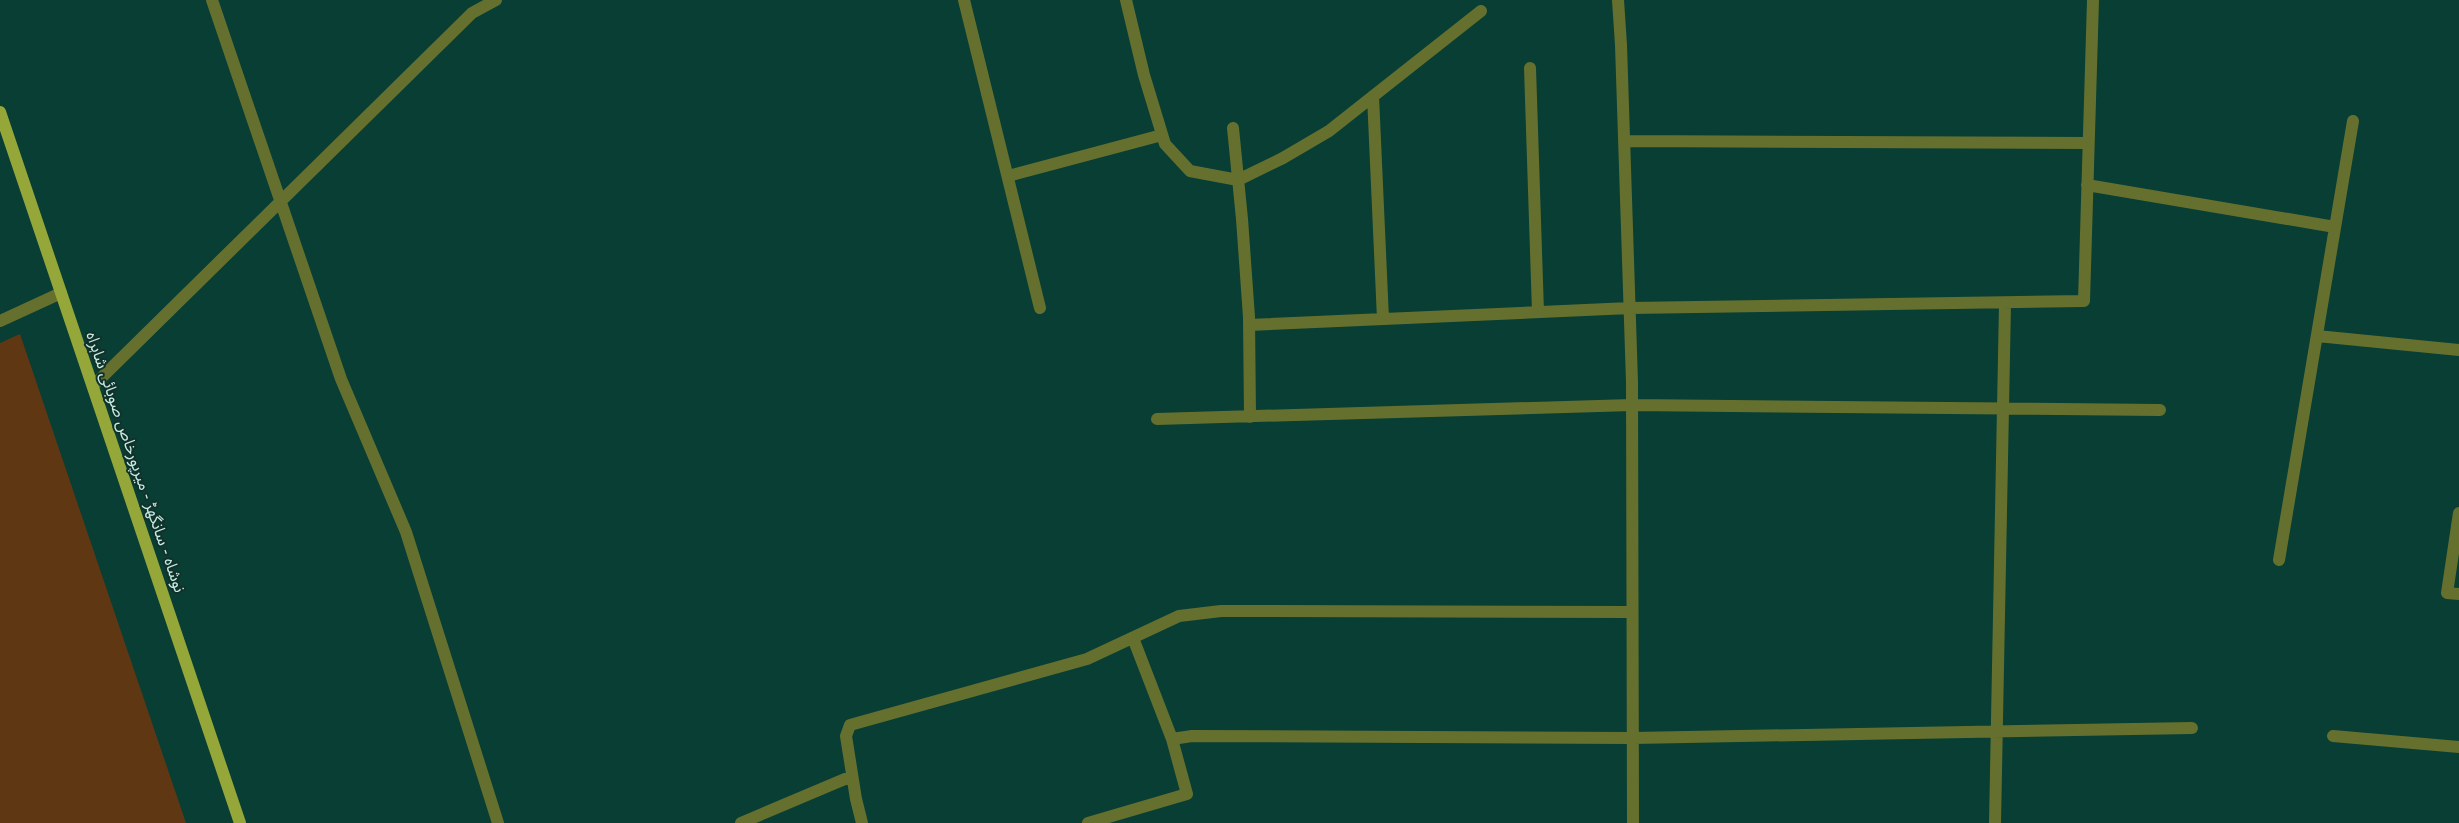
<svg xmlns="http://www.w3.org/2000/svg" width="2459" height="823" font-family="Helvetica,'Noto Sans Arabic',sans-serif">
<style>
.green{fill:#603713}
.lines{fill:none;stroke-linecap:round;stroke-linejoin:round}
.street{stroke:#65702f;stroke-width:12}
.primary{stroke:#96a739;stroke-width:12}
.labels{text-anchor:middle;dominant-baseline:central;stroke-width:4;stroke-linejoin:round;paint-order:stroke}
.street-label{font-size:16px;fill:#c4efe4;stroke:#13312a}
</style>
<rect width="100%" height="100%" fill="#083e34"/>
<path class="green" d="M20,334L186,823H0V343Z"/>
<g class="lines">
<path class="street" d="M212,0L341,379L406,532L498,823
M964,0L1040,308
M1126,0L1144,75L1165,144L1190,171L1238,180L1283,158L1329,131L1481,11
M1618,0L1621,45L1632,382L1633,823
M1530,68L1538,312
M1373,96L1383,319
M1233,128L1242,219L1249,317L1250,417
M1624,141L2087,143
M1008,176L1162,135
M2087,185L2335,227
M0,321L61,293
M1249,325L1630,308L2084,301L2093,0
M2317,336L2459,350
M93,386L472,13L496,0
M1157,419L1632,405L2160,410
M2459,513L2447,593L2459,594
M2279,560L2353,121
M2333,736L2459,747
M1172,739L1192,736L1633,738L2192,728
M741,823L852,776
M862,823L856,799L846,736L850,725L1087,659L1179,616L1221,611L1632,612
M1088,823L1187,794L1172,739L1133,638
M1995,823L2005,304"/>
<path class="primary" d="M0,112L240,823"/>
</g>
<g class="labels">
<g class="street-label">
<text transform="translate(136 462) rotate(71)">نوشاہ - سانگھڑ - میرپورخاص صوبائی شاہراہ</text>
</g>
</g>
</svg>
